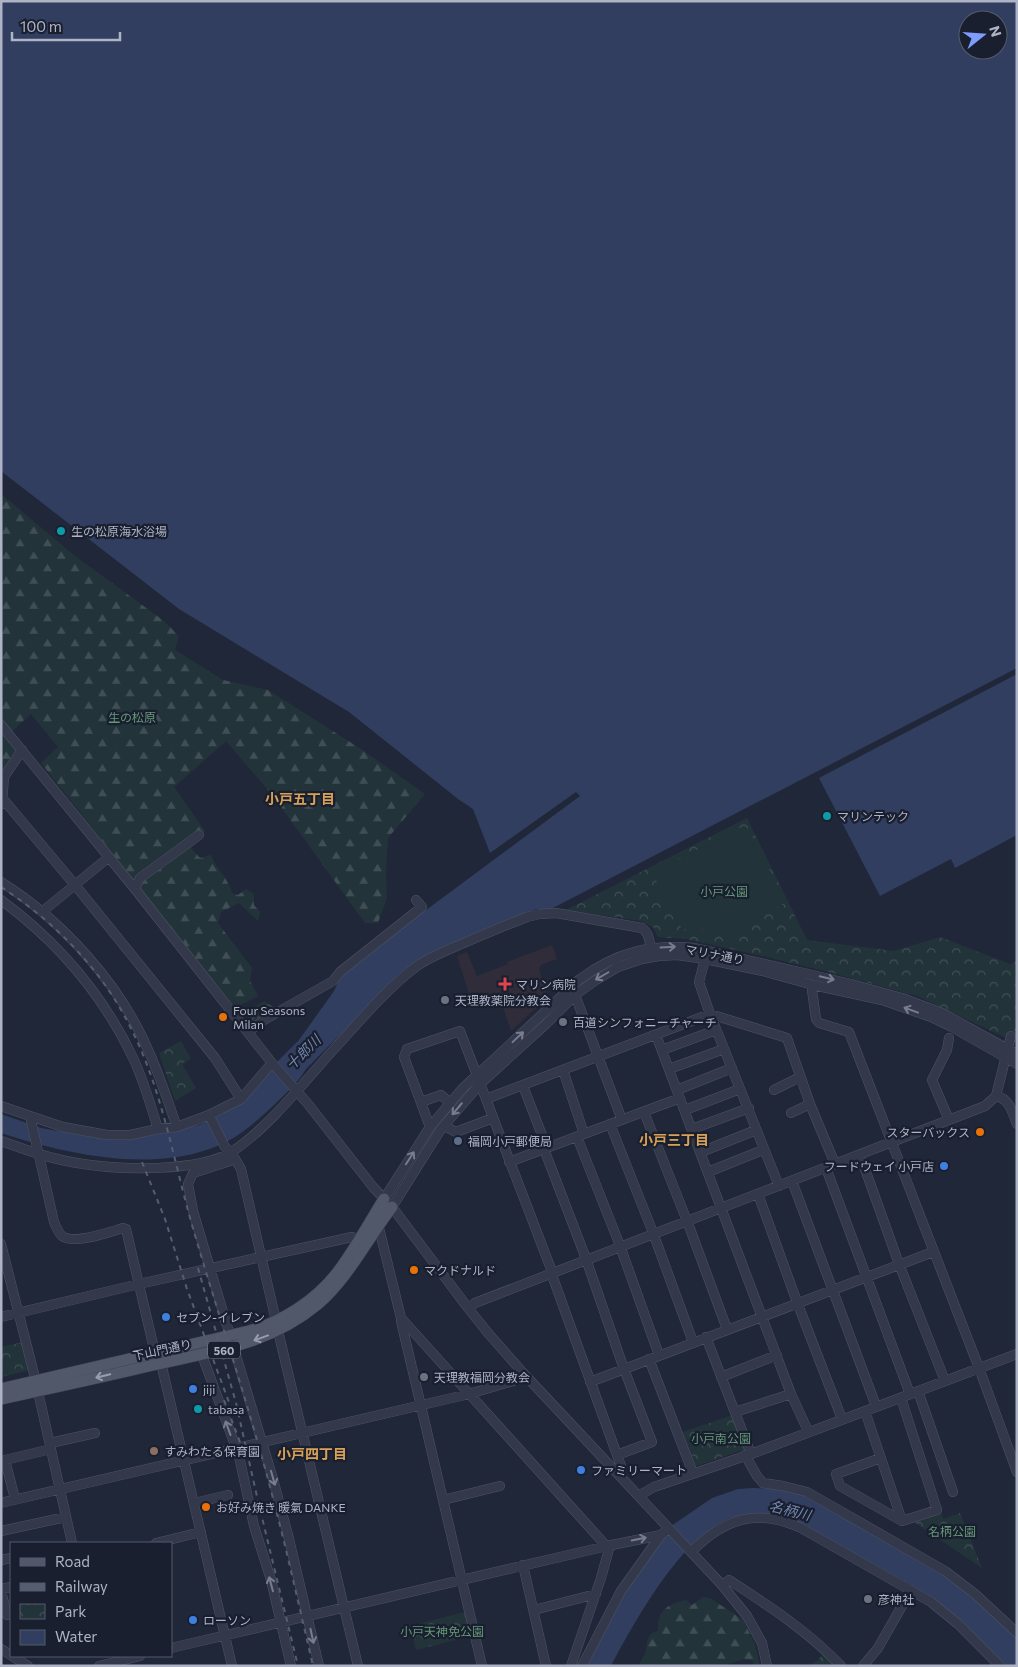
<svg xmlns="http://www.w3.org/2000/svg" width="1018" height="1667" font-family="Commissioner,'Noto Sans JP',sans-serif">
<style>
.medical{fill:#302c3a}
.forest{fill:url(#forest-firs)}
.park{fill:url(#park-crowns)}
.pitch{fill:#22343a}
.water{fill:#313e5f;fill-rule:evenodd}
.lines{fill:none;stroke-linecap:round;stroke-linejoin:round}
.minor-casing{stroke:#4e5464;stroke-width:10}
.major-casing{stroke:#3d4353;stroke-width:12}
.minor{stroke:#33394a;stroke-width:9}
.major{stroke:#51586a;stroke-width:11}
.rail{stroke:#555d71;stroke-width:2;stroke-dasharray:5 5;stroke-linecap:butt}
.oneway{stroke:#777d8e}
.oneway2{stroke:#979daf}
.culture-dot{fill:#0f9aa8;stroke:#191f2e;stroke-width:2}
.health-dot{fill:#e0444e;stroke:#191f2e;stroke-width:2}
.worship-dot{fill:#6b7280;stroke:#191f2e;stroke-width:2}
.food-dot{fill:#e8710a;stroke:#191f2e;stroke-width:2}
.service-dot{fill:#5c6f8a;stroke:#191f2e;stroke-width:2}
.shop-dot{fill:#3f7fe0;stroke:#191f2e;stroke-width:2}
.education-dot{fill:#8d6e63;stroke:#191f2e;stroke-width:2}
.labels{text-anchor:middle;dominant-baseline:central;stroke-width:4.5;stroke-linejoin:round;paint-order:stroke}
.shield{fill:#191f2e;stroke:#818798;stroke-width:1}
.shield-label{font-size:11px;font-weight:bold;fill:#aeb4c6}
.poi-label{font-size:12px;fill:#aeb4c6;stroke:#191f2e;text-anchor:start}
.park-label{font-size:12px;fill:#649877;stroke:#191f2e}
.street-label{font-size:12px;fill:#aeb4c6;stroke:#191f2e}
.neighbourhood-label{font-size:14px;font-weight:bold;fill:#d8a157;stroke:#191f2e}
.water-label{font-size:14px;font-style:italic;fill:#7486b0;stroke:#191f2e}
</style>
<defs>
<pattern id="forest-firs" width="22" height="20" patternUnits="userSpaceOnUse" patternTransform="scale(1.25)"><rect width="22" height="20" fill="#22343a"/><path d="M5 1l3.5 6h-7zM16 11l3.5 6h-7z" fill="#404f55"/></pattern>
<pattern id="park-crowns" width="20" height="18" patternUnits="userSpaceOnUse" patternTransform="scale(1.25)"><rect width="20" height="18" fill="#22343a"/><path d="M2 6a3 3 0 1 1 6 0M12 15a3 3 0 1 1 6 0" fill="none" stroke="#404f55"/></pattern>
</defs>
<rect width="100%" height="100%" fill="#202739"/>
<path class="medical" d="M552,945L557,959L541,965L539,969L548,997L511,1031L502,1004V1001L494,997L479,1001L471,1000L457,956L467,952L477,976L508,964L507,962Z"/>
<path class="forest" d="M1,494L75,556L164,621L179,636L175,650L223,680L268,690L361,749L425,794L388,838L386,874L387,898L378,923H365L273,796L226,741L174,787L205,831L191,848L200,858L211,855C216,869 229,879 232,893L238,895L246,889L254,894V905L260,912L258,921L239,903L221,912L218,923L252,968L250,981L258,996L235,1008L41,763L58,747L31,714L7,736L17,748L1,775Z
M703,1597L710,1598L743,1620L755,1644L760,1666H754L753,1661L744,1659L722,1666H638C641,1661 645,1656 646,1650C648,1641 646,1634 658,1631C657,1610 668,1604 686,1600L692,1605Z"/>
<path class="park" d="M747,818L807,940L894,951L940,937L1010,964L1017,961V1043L917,996L821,970L749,953L686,939L658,937L653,927L641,921L566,910Z
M264,1001L275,1008L252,1026L246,1013Z
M181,1041L191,1059L182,1064L196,1088L175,1101L159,1053Z
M23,1342L30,1370L1,1377V1347Z
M733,1415L746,1449L696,1466L683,1432Z
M942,1513L943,1519L960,1513L982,1568L914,1522Z
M469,1611L475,1635L416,1650L410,1626Z
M824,1653L837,1666H809L817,1661Z"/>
<path class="pitch" d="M742,827L747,828L751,835L786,902L738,931L682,929L652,873Z"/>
<path class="water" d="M1,1H1017V668L551,909H536L432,952L403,971L306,1069C298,1083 285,1094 273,1106C261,1117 249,1128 235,1137C168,1177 71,1156 1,1133V1114L41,1128L109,1140L144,1136L182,1129L199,1125L222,1114L246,1098L268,1071L299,1040L334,991L341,976L387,939L580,796L576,792L490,853L473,809L458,799L349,712L179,609L1,471ZM968,20H998V50H968Z
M1017,674V835L955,868L951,859L880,896L819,778Z
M753,1488L781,1489L806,1496L943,1572L972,1594L1017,1638V1666H1006L934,1600L913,1586L802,1524C783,1517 763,1511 742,1515C688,1523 635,1621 611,1666H585L616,1604L663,1536L674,1524L712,1498L738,1489Z"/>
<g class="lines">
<defs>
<path id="minor" d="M1,725L135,889L272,1063L308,1104L373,1187L392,1207L468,1308L488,1333L525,1375L722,1585L747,1616L762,1643L767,1666
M3,799L75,885L215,1058L241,1099
M2,804L4,777L22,750
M1,882C62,920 121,985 149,1052C160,1076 168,1102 177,1127
M135,889L140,878L199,835
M1,900C58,942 104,996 134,1060C144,1082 151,1106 158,1129
M43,911L109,857
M705,959L699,982L710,1014L779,1186
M813,985L812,990L816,1019L819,1023L849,1032L979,1368L1017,1472
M575,995L622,1120
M248,1032L264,1020L333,981L340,972L422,907L416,900
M656,1035L791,1394L808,1431
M662,1050L716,1030
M669,1069L724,1049
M563,1070L584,1134
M523,1086L547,1148
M677,1090L732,1068
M774,1090L800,1077
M996,1096C1010,1099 1012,1112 1017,1124
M486,1099L710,1014L787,1038L810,1104L835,1164
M421,1102L441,1095L450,1103
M1,1106L30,1116L54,1222C56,1227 58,1232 62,1236C74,1245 109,1232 123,1228L126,1229L155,1353L161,1363L232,1666
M685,1110L740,1089
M644,1112L689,1226L727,1329
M791,1113L810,1104
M209,1115L241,1099L272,1063
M30,1116L63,1127L107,1135H130L158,1129L177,1127L209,1115L225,1147L231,1152L241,1169L276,1321
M949,1120L932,1080L947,1050L949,1038
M610,1124L652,1230L693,1342
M444,1126L456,1132L493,1118
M430,1127L404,1057L407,1049L460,1031L551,1269L553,1278L621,1466L616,1470
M692,1129L749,1108
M577,1137L619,1243L659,1355
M1,1141C26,1150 51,1159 77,1163C117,1170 199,1173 233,1151C269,1127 305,1081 334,1049C359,1022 387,988 417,966C431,956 448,950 464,943C485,934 506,925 527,917L540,914L556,913L642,928C649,933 649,940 651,948
M544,1149L585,1256L624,1369L652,1442L617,1455
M701,1152L756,1130
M860,1155L899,1264L945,1381
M234,1157L230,1161L193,1173L188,1184L193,1211L209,1265L273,1479L288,1535L319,1666
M509,1162L680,1098
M826,1168L910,1394
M708,1172L763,1150
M792,1181L876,1406
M758,1194L797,1302L842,1419
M384,1199L430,1127L462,1089L580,979C617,952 650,944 695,948L851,984L902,998L942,1013L1017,1054
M392,1207L441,1129L480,1084L546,1024L575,995L596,980L618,967L642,959L659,956L677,955L705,959L763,971L813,985L882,1000L931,1017L950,1026L1017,1064
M378,1224L401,1318L609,1549L601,1578L571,1666
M1,1244L34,1374L72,1543
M468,1308L475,1303L985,1106L996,1096L1011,1036
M1,1317L139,1284L352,1237L358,1239
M401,1321L482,1666
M278,1331L358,1666
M706,1337L751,1454
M202,1355L239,1456L254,1526L271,1580L291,1666
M649,1359L693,1473
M721,1377L777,1355
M590,1382L933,1252
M918,1391L953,1492
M865,1411L902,1521L937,1510L901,1398
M735,1412L791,1394
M50,1443L95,1433
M745,1455L757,1476L763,1483L783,1486L807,1492L945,1571L975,1594L1017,1633
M881,1458L836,1474L840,1486L902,1521
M640,1495L654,1487L751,1454L1017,1354
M15,1499L5,1460L51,1449
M443,1500L500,1486
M1,1503L469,1394L523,1378L525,1375
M194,1503L228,1495
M1,1531L66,1517
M156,1543L201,1532
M692,1551C725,1518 757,1508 801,1528L931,1602L958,1624L1000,1666
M1,1560L11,1558
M523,1565L546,1666
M722,1585L729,1580C769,1606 808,1631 841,1666
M1,1589L11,1587
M1,1591L7,1615H11
M534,1610L596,1594
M171,1648L607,1546L661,1535L669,1528
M1,1649L11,1655
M12,1656L28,1666
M99,1666L140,1656
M582,1666L621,1591L661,1535
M863,1666L878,1648L911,1590"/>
<path id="major" d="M1,1389L249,1331C282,1322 315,1301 337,1273C354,1251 369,1223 384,1199
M1,1399C52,1388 103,1377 153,1365C213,1351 269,1345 318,1304C349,1277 367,1239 392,1207"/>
</defs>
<use href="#minor" class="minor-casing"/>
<use href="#major" class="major-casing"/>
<use href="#minor" class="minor"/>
<use href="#major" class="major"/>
<path class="rail" d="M1,887C51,919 97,965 125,1017C161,1082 172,1155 192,1225C215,1304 241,1382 263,1461C282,1529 297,1597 313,1666
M142,1162L165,1219L187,1289L230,1405
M198,1268L236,1403L258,1501L298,1666
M224,1400L240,1442"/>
</g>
<defs><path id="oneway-shaft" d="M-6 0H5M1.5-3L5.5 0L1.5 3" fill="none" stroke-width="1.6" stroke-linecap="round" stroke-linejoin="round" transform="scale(1.25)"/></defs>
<g class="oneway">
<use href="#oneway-shaft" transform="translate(668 947) rotate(-3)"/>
<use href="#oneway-shaft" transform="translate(602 976) rotate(150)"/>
<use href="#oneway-shaft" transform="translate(827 978) rotate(13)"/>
<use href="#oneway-shaft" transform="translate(911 1010) rotate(-160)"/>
<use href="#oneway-shaft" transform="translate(518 1037) rotate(-43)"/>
<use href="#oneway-shaft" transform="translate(457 1109) rotate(130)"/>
<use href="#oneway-shaft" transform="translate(410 1158) rotate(-57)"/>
<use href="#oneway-shaft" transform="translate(228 1428) rotate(-110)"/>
<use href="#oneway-shaft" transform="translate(273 1478) rotate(74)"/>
<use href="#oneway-shaft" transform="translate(639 1539) rotate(-11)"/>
<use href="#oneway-shaft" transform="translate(271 1584) rotate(-105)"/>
<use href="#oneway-shaft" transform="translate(312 1636) rotate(78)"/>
</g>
<g class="oneway2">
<use href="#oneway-shaft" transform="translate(261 1338) rotate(160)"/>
<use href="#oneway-shaft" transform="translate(103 1376) rotate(167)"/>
</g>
<g class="culture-dot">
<circle cx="61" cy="531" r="5"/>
<circle cx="827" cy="816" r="5"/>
<circle cx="198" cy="1409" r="5"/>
</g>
<path class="health-dot" d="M502.5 976.5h5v5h5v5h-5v5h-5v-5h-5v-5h5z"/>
<g class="worship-dot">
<circle cx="445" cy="1000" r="5"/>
<circle cx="563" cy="1022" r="5"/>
<circle cx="424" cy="1377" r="5"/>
<circle cx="868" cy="1599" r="5"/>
</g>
<g class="food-dot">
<circle cx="223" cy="1017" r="5"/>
<circle cx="980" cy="1132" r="5"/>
<circle cx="414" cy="1270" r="5"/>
<circle cx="206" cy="1507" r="5"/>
</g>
<circle class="service-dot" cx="458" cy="1141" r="5"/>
<g class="shop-dot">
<circle cx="944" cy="1166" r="5"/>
<circle cx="166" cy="1317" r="5"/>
<circle cx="193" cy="1389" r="5"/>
<circle cx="581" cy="1470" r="5"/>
<circle cx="193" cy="1620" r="5"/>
</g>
<circle class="education-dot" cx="154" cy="1451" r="5"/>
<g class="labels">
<rect class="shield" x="208" y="1341.5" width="32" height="17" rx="4"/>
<g class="shield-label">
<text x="224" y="1350">560</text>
</g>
<g class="poi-label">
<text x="71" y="531">生の松原海水浴場</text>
<text x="837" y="816">マリンテック</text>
<text x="516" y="984">マリン病院</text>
<text x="455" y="1000">天理教薬院分教会</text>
<text x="233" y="1010">Four Seasons<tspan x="233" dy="14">Milan</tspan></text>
<text x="573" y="1022">百道シンフォニーチャーチ</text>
<text x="970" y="1132" text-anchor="end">スターバックス</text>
<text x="468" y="1141">福岡小戸郵便局</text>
<text x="934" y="1166" text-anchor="end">フードウェイ 小戸店</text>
<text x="424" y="1270">マクドナルド</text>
<text x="176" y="1317">セブン-イレブン</text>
<text x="434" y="1377">天理教福岡分教会</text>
<text x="203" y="1389">jiji</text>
<text x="208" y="1409">tabasa</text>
<text x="164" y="1451">すみわたる保育園</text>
<text x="591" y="1470">ファミリーマート</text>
<text x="216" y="1507">お好み焼き 暖氣 DANKE</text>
<text x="878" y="1599">彦神社</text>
<text x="203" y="1620">ローソン</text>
</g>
<g class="park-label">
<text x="132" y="717">生の松原</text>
<text x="724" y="891">小戸公園</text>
<text x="721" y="1438">小戸南公園</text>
<text x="952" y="1531">名柄公園</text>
<text x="442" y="1631">小戸天神免公園</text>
</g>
<g class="street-label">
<text transform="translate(715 954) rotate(11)">マリナ通り</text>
<text transform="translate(162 1349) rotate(-12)">下山門通り</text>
</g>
<g class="neighbourhood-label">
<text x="300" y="798">小戸五丁目</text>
<text x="674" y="1139">小戸三丁目</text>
<text x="312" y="1453">小戸四丁目</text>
</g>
<g class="water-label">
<text transform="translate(303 1052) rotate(-45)">十郎川</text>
<text transform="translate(790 1510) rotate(14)">名柄川</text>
</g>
</g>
<rect width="1018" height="1667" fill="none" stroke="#aeb4c6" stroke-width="5"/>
<rect x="10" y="1542" width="162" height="115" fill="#191f2e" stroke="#555b6b"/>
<rect x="20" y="1558" width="25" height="8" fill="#51586a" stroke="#555b6b"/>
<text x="55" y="1567" font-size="15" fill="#aeb4c6">Road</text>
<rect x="20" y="1583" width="25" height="8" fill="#555d71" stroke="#555b6b"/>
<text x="55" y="1592" font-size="15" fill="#aeb4c6">Railway</text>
<rect x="20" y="1604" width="25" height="15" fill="url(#park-crowns)" stroke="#555b6b"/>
<text x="55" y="1617" font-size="15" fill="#aeb4c6">Park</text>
<rect x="20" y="1630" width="25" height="15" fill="#313e5f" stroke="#555b6b"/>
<text x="55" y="1642" font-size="15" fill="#aeb4c6">Water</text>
<g transform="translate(983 35) rotate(73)"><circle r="24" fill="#191f2e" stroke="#555b6b"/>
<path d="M0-4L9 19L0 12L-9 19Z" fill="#7d9cfc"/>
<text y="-8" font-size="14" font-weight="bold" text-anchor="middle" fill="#aeb4c6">N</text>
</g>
<path d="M12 32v8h108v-8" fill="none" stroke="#aeb4c6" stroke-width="2.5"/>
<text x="20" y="32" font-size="15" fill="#aeb4c6" stroke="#191f2e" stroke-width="4" paint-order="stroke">100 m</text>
</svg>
